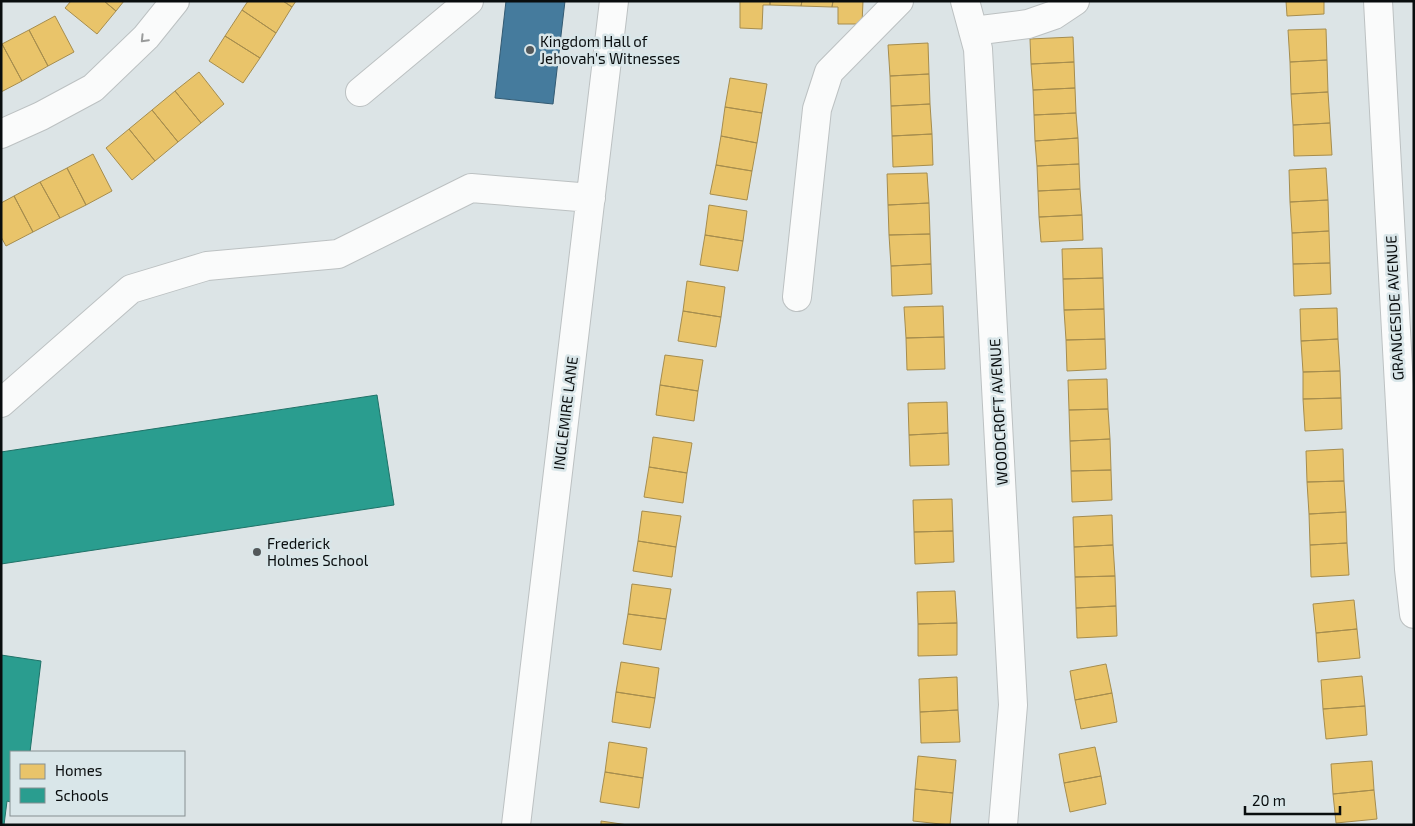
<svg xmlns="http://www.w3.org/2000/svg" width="1415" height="826" font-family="'Exo 2',sans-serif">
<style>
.homes{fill:#e9c46a;stroke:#a68d4e}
.schools{fill:#2a9d8f;stroke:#207268}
.public{fill:#457b9d;stroke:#335a72}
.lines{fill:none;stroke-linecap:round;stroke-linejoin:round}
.minor-casing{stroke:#bcc1c2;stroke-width:30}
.minor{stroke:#fafbfb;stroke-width:28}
.oneway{stroke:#9a9c9c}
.poi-dot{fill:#53585a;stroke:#d9e6e9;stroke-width:2}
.labels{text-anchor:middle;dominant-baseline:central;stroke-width:5;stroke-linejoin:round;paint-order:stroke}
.poi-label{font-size:15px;fill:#090d0e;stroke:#d9e6e9;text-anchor:start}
.street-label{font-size:15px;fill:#090d0e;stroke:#d9e6e9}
</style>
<rect width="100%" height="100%" fill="#dce4e6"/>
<path class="homes" d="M71,1H104L116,11L97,34L65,8Z
M104,1H124L116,11Z
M248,1H283L292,7L276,33L242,10Z
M283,1H296L292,7Z
M740,1H770V5H763L762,29L740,28Z
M770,1H802L801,6L770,5Z
M802,1H833L832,7L801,6Z
M833,1H863L862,24H838V7H832Z
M1286,1H1324V14L1287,16Z
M242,10L276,33L260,58L225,36Z
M55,16L74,52L48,66L29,30Z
M1326,29L1327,60L1290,62L1288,30Z
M29,30L48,66L22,81L2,44Z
M225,36L260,58L243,83L209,61Z
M1073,37L1074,62L1031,64L1030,39Z
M928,43L929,74L890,76L888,45Z
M2,44L22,81L1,92V45Z
M1327,60L1328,92L1291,94L1290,62Z
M1074,62L1075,88L1033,90L1031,64Z
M199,72L224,104L201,123L175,91Z
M929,74L930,104L891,106L890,76Z
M730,78L767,84L762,113L725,107Z
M1075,88L1076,113L1034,115L1033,90Z
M175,91L201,123L178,142L152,110Z
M1328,92L1330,123L1293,125L1291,94Z
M930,104L932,134L892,136L891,106Z
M725,107L762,113L757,143L721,136Z
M152,110L178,142L155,161L129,129Z
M1076,113L1078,138L1035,141L1034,115Z
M1330,123L1332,155L1294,156L1293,125Z
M129,129L155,161L132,180L106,148Z
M932,134L933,165L893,167L892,136Z
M721,136L757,143L752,171L716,165Z
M1078,138L1079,164L1037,166L1035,141Z
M93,154L112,191L86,205L67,168Z
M1079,164L1080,189L1038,191L1037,166Z
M716,165L752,171L747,200L710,194Z
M67,168L86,205L60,218L40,182Z
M1326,168L1328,200L1290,202L1289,170Z
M927,173L929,203L888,205L887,174Z
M40,182L60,218L33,232L14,196Z
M1080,189L1082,215L1039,217L1038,191Z
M14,196L33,232L6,246L1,237V203Z
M1328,200L1329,231L1292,233L1290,202Z
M929,203L930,234L889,235L888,205Z
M709,205L747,211L743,241L705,235Z
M1082,215L1083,240L1041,242L1039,217Z
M1329,231L1330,263L1293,264L1292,233Z
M930,234L931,264L891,266L889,235Z
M705,235L743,241L738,271L700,265Z
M1102,248L1103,278L1063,279L1062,249Z
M1330,263L1331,294L1294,296L1293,264Z
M931,264L932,294L892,296L891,266Z
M1103,278L1104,309L1064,310L1063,279Z
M687,281L725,287L721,317L683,311Z
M943,306L944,337L906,338L904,307Z
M1337,308L1338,339L1301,341L1300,309Z
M1104,309L1105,339L1066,340L1064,310Z
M683,311L721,317L716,347L678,341Z
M944,337L945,369L907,370L906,338Z
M1105,339L1106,369L1067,371L1066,340Z
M1338,339L1340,371L1303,372L1301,341Z
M665,355L703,360L698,391L660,385Z
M1340,371L1341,398L1303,399V372Z
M1107,379L1108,409L1069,410L1068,380Z
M660,385L698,391L694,421L656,415Z
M1341,398L1342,429L1305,431L1303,399Z
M947,402L948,433L909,435L908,403Z
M1108,409L1110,439L1070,441L1069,410Z
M948,433L949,465L910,466L909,435Z
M653,437L692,443L687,473L649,467Z
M1110,439L1111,470L1071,471L1070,441Z
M1343,449L1344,481L1307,482L1306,451Z
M649,467L687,473L683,503L644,497Z
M1111,470L1112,500L1072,502L1071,471Z
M1344,481L1346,512L1309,514L1307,482Z
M952,499L953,531L914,532L913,500Z
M642,511L681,516L676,547L638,541Z
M1346,512L1347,543L1310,545L1309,514Z
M1112,515L1113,545L1074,547L1073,517Z
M953,531L954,562L915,564L914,532Z
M638,541L676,547L672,577L633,571Z
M1347,543L1349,575L1311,577L1310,545Z
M1113,545L1115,576L1075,577L1074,547Z
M1115,576L1116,606L1076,608L1075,577Z
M632,584L671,589L666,619L628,614Z
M955,591L957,623L918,624L917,592Z
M1354,600L1357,629L1316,633L1313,604Z
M1116,606L1117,636L1077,638L1076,608Z
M628,614L666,619L661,650L623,644Z
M957,623V655L918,656V624Z
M1357,629L1360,658L1318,662L1316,633Z
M621,662L659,668L655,698L616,692Z
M1106,664L1112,693L1075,700L1070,671Z
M1362,676L1365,706L1323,709L1321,680Z
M957,677L958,710L920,712L919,679Z
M616,692L655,698L650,728L612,722Z
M1112,693L1117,722L1081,729L1075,700Z
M1365,706L1367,735L1326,739L1323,709Z
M958,710L960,742L921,743L920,712Z
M609,742L647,748L643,778L605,772Z
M1095,747L1101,776L1064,783L1059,754Z
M918,756L956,760L953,793L915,789Z
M1372,761L1374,790L1333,794L1331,764Z
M605,772L643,778L639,808L600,802Z
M1101,776L1106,804L1070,812L1064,783Z
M915,789L953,793L950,825L913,821Z
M1374,790L1377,819L1336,823L1333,794Z
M601,821L628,825H601Z"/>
<path class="schools" d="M377,395L394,505L1,564V452Z
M1,655L41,661L30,752H11V802L7,801L4,825H1Z"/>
<path class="public" d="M506,1H565L553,104L495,98Z"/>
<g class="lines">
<defs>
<path id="minor" d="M965,1L978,49L1013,705L1003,825
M1378,1L1409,569L1414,614
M973,31L1028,24L1054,15L1075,1
M360,92L469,1
M1,134L41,116L93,88L146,37L175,1
M797,297L817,109L829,72L899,1
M1,403L131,289L207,266L338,254L471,188L591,198
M516,825L614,1"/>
</defs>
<use href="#minor" class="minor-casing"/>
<use href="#minor" class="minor"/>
</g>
<defs><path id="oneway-chevron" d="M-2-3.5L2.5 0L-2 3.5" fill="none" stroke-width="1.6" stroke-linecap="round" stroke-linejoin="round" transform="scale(1.25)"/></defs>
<use class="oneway" href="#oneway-chevron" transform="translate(144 39) rotate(134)"/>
<g class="poi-dot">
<circle cx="530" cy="50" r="5"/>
<circle cx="257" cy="552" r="5"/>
</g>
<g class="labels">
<g class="poi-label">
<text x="540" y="41">Kingdom Hall of<tspan x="540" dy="17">Jehovah's Witnesses</tspan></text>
<text x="267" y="543">Frederick<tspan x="267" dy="17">Holmes School</tspan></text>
</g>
<g class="street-label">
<text transform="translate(1394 308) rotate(-93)">GRANGESIDE AVENUE</text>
<text transform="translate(998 412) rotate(-93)">WOODCROFT AVENUE</text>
<text transform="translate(565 413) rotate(-83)">INGLEMIRE LANE</text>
</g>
</g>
<rect width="1415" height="826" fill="none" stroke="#090d0e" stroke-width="5"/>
<rect x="10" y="751" width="175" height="65" fill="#d9e6e9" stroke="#868f91"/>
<rect x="20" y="764" width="25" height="15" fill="#e9c46a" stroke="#868f91"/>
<text x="55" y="776" font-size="15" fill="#090d0e">Homes</text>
<rect x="20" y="788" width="25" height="15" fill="#2a9d8f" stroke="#868f91"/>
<text x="55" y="801" font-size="15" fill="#090d0e">Schools</text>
<path d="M1245 806v8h95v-8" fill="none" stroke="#090d0e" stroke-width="2.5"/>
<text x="1252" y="806" font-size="15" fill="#090d0e" stroke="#d9e6e9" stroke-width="4" paint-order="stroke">20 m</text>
</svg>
